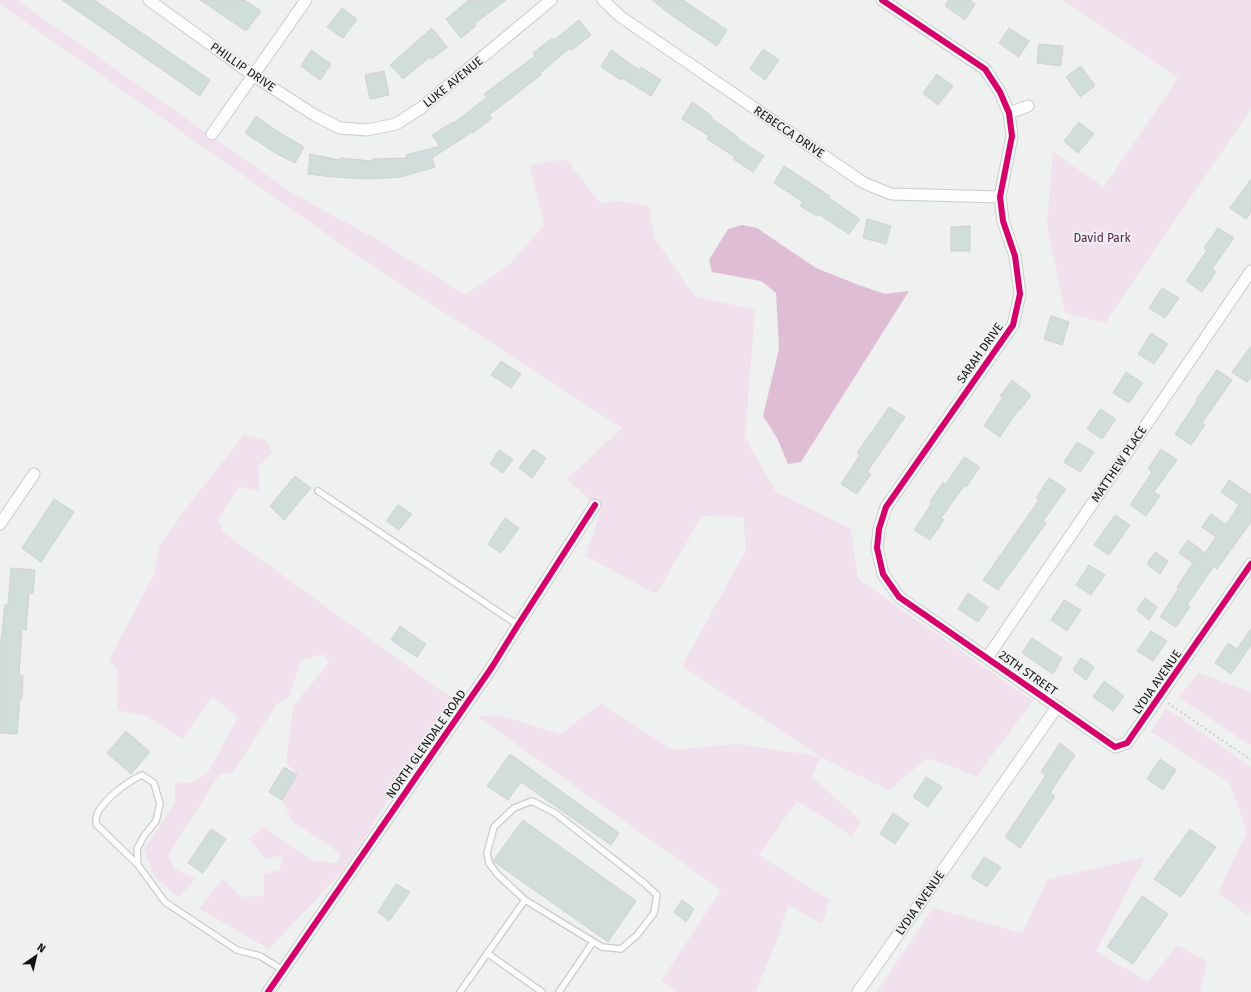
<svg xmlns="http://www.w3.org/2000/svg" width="1251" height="992" font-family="'Fira Sans',sans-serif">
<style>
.green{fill:#f1e1ec}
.water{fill:#dfbed5}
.building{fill:#d0ddda;stroke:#d0d2d1}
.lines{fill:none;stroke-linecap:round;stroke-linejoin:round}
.lane-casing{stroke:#cacccb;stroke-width:8}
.street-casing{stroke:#cacccb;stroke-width:13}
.path{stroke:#cecece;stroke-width:2;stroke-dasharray:2 3;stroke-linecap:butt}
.lane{stroke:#fdfdfd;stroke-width:5.5}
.street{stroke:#fdfdfd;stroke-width:11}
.cycleway-casing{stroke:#eef1f0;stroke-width:8}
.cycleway{stroke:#d6006c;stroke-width:6}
.labels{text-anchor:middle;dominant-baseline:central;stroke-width:3.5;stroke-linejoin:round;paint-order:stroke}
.street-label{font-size:12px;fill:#141515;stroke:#eef1f0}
.park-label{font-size:12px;fill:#561d4a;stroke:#eef1f0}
</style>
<rect width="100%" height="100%" fill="#eff0f0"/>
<path class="green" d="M0,0H17L294,194L380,241L465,295L507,267L544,225L529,165L566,159L600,203L620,201L649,206L654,237L694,296L755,310L745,437L776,492L851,529L858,579L1033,701L977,776L927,758L889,790L820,757L812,777L861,821L852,836L797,801L759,855L830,900L822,924L788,905L776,943L755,992H678L661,981L721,890L478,717L498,715L560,734L601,704L673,750L737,744L819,756L682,666L746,550L743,517L702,516L656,594L586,556L601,510L567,479L622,428L362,259L0,4Z
M1063,0H1251V109L1105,323L1065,313L1047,225L1053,152L1104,187L1178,78Z
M244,435L265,440L272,452L259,466V491L238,487L218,521L223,532L453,699L343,871L269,949L199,909L222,879L242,897L264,896V874L280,870L283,855L266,859L249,839L264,827L313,861L337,863L340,853L293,822L282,800L297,775L286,762L293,706L329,663L324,654L301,661L289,696L277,704L233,772L219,775L168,855L174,869L195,878L179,898L154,876L144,849L175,803V782L191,783L209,771L238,717L212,697L182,739L146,716L117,710L118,671L109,660L154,574L160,545L183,512Z
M1199,673L1251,692V746L1178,697Z
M1166,708L1251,767V911L1247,915L1218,893L1247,832L1229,782L1151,732Z
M1145,857L1096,951L1148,982L1177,945L1207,961L1200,992H877L933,908L1022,933L1048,879Z"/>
<path class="water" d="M742,225L757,228L816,268L856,284L885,294L909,291L801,462L788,464L777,438L763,416L779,349L776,293L761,281L712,272L709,260L728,229Z"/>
<path class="building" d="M62,0H94L210,80L200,96Z
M200,0H244L261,11L246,31Z
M469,0H506L474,24L476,26L461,38L446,19Z
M652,0H683L727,30L717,46L671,15Z
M949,0H970L975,4L965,20L945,6Z
M342,8L357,19L343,38L327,27Z
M579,20L591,35L572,50L570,48L540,73L541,75L489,115L492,118L473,133L472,132L432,158L435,167L401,177L369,179L333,177L308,174L310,154L340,160V158L372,161V159L407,158L406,155L440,146L432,135L453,122L454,123L487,97L484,94L535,56L533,53L552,38L554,40Z
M432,28L447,47L432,59L430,57L403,79L390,65Z
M1009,28L1029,41L1019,57L999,43Z
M1039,44L1063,46L1061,66L1037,63Z
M763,49L779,60L765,80L750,69Z
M311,50L331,64L320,80L301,66Z
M611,50L639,70L641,67L661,80L651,96L622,78L621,80L601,67Z
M1081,66L1095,86L1080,97L1066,77Z
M384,71L389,95L370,99L365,75Z
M937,74L953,86L938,105L923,93Z
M692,102L712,116L711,118L738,137L737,138L764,156L753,172L733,159L735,157L707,139L709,136L682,119Z
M256,116L280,133L304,147L295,163L277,154L245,133Z
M1079,122L1094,134L1078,153L1064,141Z
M784,166L830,196L829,198L860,219L849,234L818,214L817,216L800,206L803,202L774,183Z
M1251,179V212L1246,219L1230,208Z
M867,219L891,226L886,244L863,238Z
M970,226V251H951V227Z
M1218,228L1234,238L1212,269L1216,272L1202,292L1186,281L1207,250L1204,248Z
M1162,288L1179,298L1165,318L1149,308Z
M1051,316L1069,322L1062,345L1044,339Z
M1151,333L1168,344L1154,364L1138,354Z
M1251,346V377L1247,382L1232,372Z
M501,361L521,374L511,388L491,375Z
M1217,370L1232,380L1202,423L1205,425L1191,445L1175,434L1197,401L1196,400Z
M1126,372L1143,383L1129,403L1113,393Z
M1012,380L1031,395L1020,410L1019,409L1000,437L984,426L1003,397L1000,396Z
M889,407L905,417L867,472L871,474L857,494L841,484L860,455L857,453Z
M1100,409L1116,419L1102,439L1087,429Z
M1077,442L1094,452L1080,472L1064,462Z
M533,449L546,458L532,478L519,468Z
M1161,449L1177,460L1154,492L1160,496L1146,516L1130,505L1152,472L1148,469Z
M499,450L513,459L503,473L490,464Z
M964,457L980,467L966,487L964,486L941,518L944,520L930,540L914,530L932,503L930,502L943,482L946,484Z
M295,476L311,488L284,520L270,506Z
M1049,478L1066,489L1043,521L1046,523L998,590L983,580L1039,500L1036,498Z
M1229,480L1251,495V522L1217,569L1214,566L1187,605L1190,607L1176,627L1160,617L1179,588L1177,587L1193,563L1179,553L1188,540L1205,553L1216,537L1202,527L1211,514L1226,525L1239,505L1221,492Z
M54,499L74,512L41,562L22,548Z
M398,505L412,514L399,530L386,521Z
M1115,515L1130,525L1109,555L1094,545Z
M505,518L519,528L501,553L488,544Z
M1155,552L1168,561L1160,574L1147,564Z
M1089,565L1105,575L1091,595L1076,585Z
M11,568L35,570L33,593H29L26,630L22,629L19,675L23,676L22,699H20L17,734L0,733V640H1L5,605H8Z
M968,593L988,607L978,622L958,609Z
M1145,598L1157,607L1149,620L1137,610Z
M1064,600L1081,610L1067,631L1051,620Z
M400,626L426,644L417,657L391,640Z
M1251,628V645L1231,674L1215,663L1228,643L1237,649Z
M1151,631L1167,641L1153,661L1137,651Z
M1032,638L1062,658L1053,674L1022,653Z
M1081,658L1094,667L1086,680L1073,670Z
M1104,681L1124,696L1113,711L1093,697Z
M126,731L150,752L131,774L107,753Z
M1060,743L1075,755L1050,793L1055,796L1020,848L1005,837L1046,775L1041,772Z
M510,754L619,833L611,845L521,782L508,800L487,786Z
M1160,759L1176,770L1163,790L1147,779Z
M284,767L297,775L282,800L269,792Z
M926,777L942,787L928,807L913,797Z
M893,813L909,824L895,844L880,834Z
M523,820L636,901L608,942L493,861Z
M211,829L226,839L203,873L188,863Z
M1190,829L1216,847L1181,897L1154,879Z
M984,857L1001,867L987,887L971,877Z
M396,884L410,892L389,921L378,912Z
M1142,896L1168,914L1133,964L1107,947Z
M682,900L694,909L686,922L674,912Z"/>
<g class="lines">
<defs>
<path id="lane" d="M318,491L518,625
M532,801L555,813L644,883L657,895L654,913L637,935L621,949L602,947L525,900L497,874L489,863L487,853L494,827L514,808Z
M138,865L96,824C96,820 96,815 98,812C107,797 127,782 142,775L154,783L160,804L156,821L144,836L137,849L138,865L165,902L237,950L260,956L283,970
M487,953L542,992
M460,992L525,900
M559,992L593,942"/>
<path id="street" d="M149,0L254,76L316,116L340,128L367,130L396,124L421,108L551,0
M603,0L621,17L864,183L891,194L1000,197
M882,0L985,69L1000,92L1009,113L1012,136L1000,197L1003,221L1015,256L1020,294L1013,325L886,507L879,529L877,548L883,574L899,597L1115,747L1127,743L1251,564
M1009,113L1028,106
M212,134L306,0
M0,524L34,474
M987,658L1251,271
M268,992L492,667L518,625L595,505
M858,992L1057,707"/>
</defs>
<use href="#lane" class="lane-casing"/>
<use href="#street" class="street-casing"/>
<path class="path" d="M1168,703L1251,760"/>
<use href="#lane" class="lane"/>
<use href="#street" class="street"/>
<defs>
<path id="cycleway" d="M882,0L985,69L1000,92L1009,113L1012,136L1000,197L1003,221L1015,256L1020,294L1013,325L886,507L879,529L877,548L883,574L899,597L1115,747L1127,743L1251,564
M268,992L492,667L518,625L595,505"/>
</defs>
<use href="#cycleway" class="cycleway-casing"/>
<use href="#cycleway" class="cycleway"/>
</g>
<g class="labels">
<g class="street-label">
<text transform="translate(243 67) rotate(35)">PHILLIP DRIVE</text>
<text transform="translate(453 82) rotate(-39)">LUKE AVENUE</text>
<text transform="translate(789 132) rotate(34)">REBECCA DRIVE</text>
<text transform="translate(980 353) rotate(-55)">SARAH DRIVE</text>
<text transform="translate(1119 464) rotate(-56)">MATTHEW PLACE</text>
<text transform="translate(1028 673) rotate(35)">25TH STREET</text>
<text transform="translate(1157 682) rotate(-55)">LYDIA AVENUE</text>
<text transform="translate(426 744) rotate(-55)">NORTH GLENDALE ROAD</text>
<text transform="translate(920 903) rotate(-55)">LYDIA AVENUE</text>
</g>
<g class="park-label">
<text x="1102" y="238">David Park</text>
</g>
</g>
<g transform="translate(36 956) rotate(34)" stroke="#eef1f0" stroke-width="3" paint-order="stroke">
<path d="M0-3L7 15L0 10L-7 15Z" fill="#141515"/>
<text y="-6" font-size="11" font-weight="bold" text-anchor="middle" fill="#141515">N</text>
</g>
</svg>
